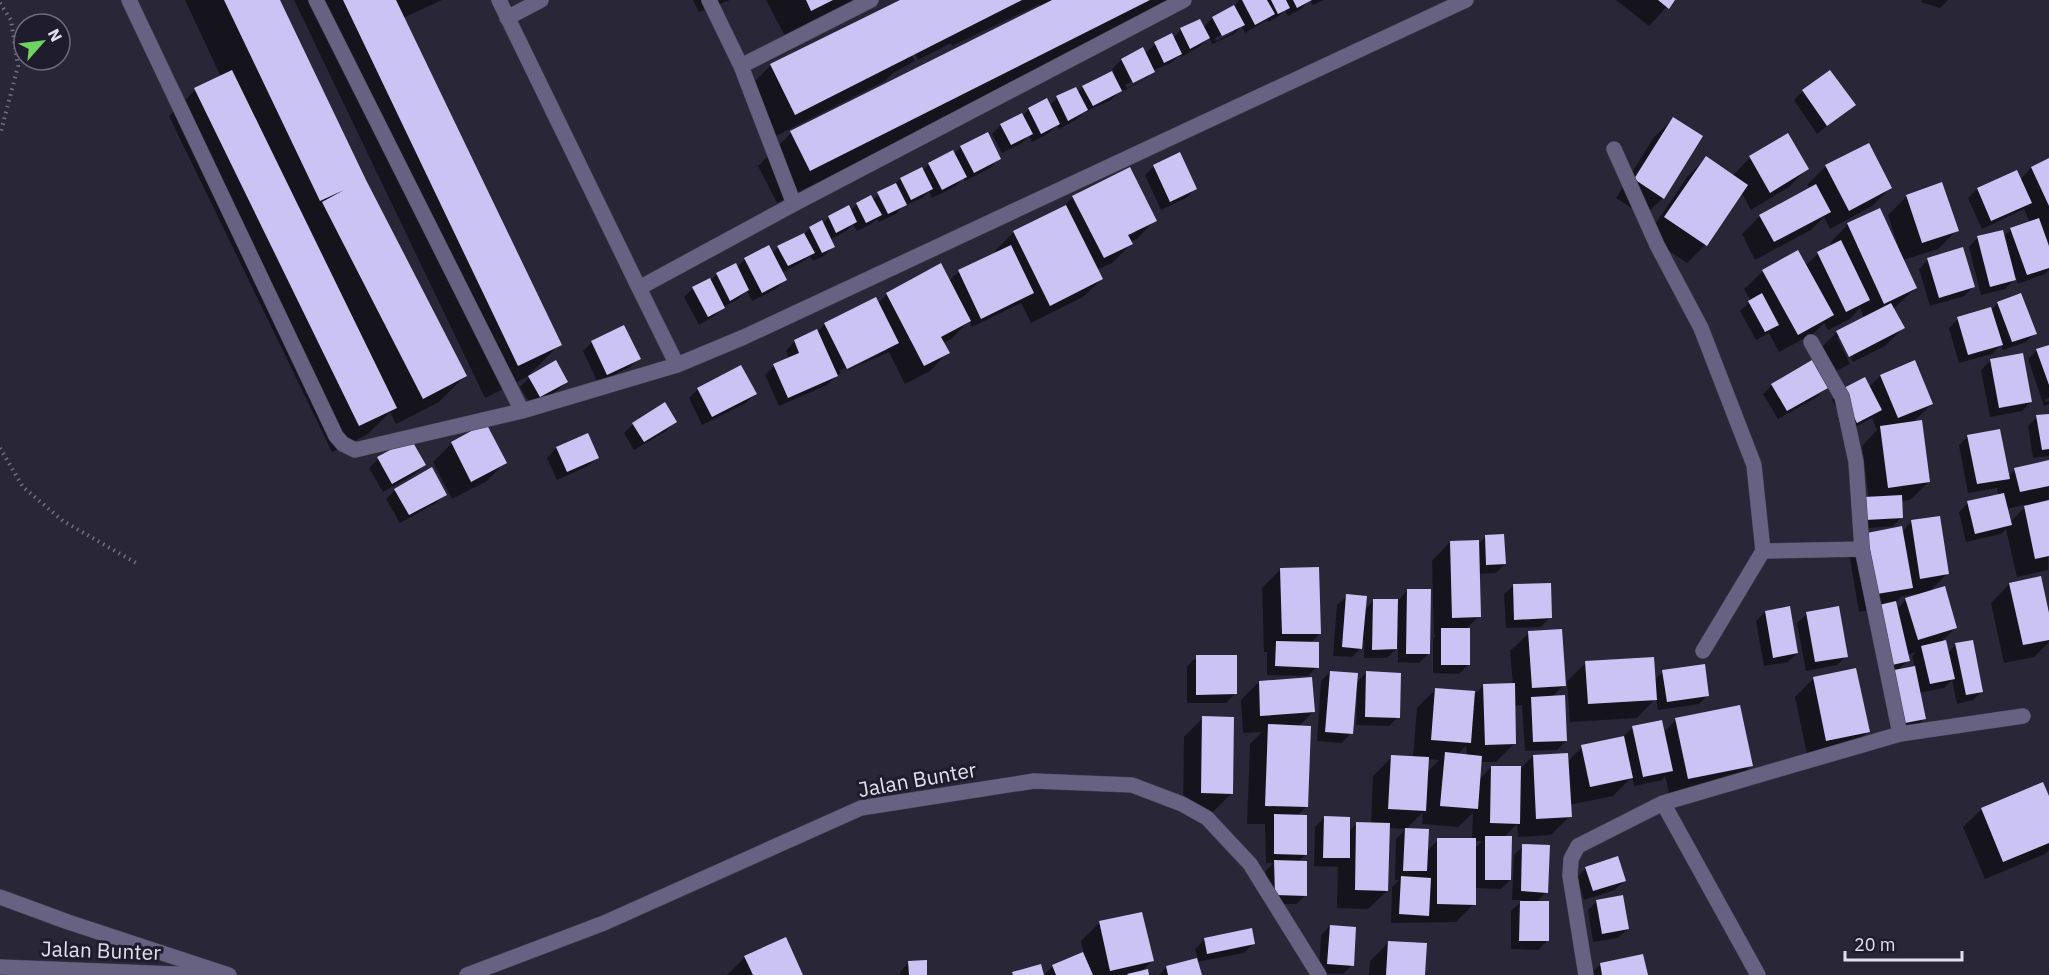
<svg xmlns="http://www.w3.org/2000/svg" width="2049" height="975" font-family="'IBM Plex Sans',sans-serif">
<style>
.shadow{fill:#0007;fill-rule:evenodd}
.building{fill:#cac3f3}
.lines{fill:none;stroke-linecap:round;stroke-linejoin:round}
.street-casing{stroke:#474455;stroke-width:16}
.path{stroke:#727080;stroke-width:4;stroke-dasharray:1.5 4.5;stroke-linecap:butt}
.street{stroke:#676282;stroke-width:15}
.labels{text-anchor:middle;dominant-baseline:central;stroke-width:6;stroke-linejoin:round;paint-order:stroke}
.street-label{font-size:21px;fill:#e2e0ed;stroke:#1f1c2e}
</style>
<rect width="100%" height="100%" fill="#292638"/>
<path class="shadow" d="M185,0H278L364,180L465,376L439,402L396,424L390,412L368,434L332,452L169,116L195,90L221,77Z
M294,0H442L403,18L560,344L527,377L485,398Z
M693,0H730L699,12Z
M766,0H857L785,36Z
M903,0H1180L777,203L758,166L791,133L1041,7L1040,4L952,46L951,43L918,60L893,12H889L915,61L893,73L885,81L768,140L744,92L771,65Z
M1239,0H1310L1301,9L1288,16L1285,10L1279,16L1268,22L1267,20L1245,33L1242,26L1234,34L1212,44L1209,37L1199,47L1181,57L1180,55L1171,63L1154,70L1144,80L1123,91L1122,89L1111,100L1083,113L1077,119L1059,129L1057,125L1049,133L1032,142L1029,136L1022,143L1002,153L992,134L1001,125L1022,116L1029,109L1049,106L1057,98L1077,93L1083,87L1114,71L1112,69L1121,60L1145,54L1155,44L1173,38L1181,30L1203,28L1212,18L1233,8ZM1234,29V32L1216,41L1215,38ZM1145,75V79L1127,88L1125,85Z
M1310,0H1323L1313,5Z
M1616,0H1673L1649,26Z
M1922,0H1948L1940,8L1921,2Z
M1830,72L1854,104L1817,134L1794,100L1803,91Z
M1673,119L1663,198L1644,216L1616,198L1654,137Z
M1787,135L1807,169L1789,187L1751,210L1741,192L1705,245L1687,263L1647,236L1688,176L1706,158L1732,176L1750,158Z
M1868,145L1890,188L1872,206L1830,229L1824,217L1811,230L1755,260L1742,234L1760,216L1810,190L1807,185L1826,166Z
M961,147L999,158L990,168L965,181L963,178L956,186L932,198L929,191L922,198L902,207L896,214L879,222L877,219L871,224L857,231L853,224L846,231L830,240L833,247L824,256L813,261L810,256L804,261L782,273L785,280L776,289L752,301L747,291L738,299L724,307L714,316L699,325L684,297L693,288L710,281L717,274L736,268L745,259L772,254L778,247L804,235L810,228L822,224L829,217L850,211L857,204L872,200L901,179L921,169L922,171L929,164L954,154Z
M2049,160V270L2045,274L2018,284L2016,278L2005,289L1981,295L1969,247L1978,237H2003L2011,229L2030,223L2024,209L1982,229L1968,198L1977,189L2016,172L2020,180L2031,168Z
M1154,166L1195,189L1186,198L1161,210L1145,175Z
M1907,196L1957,230L1938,249L1903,260L1916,288L1893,309L1903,328L1885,346L1853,362L1841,337H1837L1850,364L1830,374L1818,351L1837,332L1864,318L1860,308L1850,319L1828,330L1824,323L1814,333L1779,352L1769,333L1756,340L1740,311L1751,301L1744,289L1763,271L1805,266L1818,254L1832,247L1830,243L1848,224L1898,249H1899L1888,215Z
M1073,197L1155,220L1137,239L1130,242L1131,244L1112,263L1097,270L1102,279L1083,297L1031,323L1021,303L972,327L969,321L951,339L943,343L948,352L930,371L905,384L889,352L837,375L827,385L779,406L765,375L774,366L789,359L786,351L795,341L817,332L825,324L878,303L887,294L949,281L959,271L996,254L995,251L1013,233L1061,209ZM1135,230V233L1121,239ZM887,347V350L841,373L839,371Z
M1928,260L1973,287L1964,296L1930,306L1919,269Z
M1998,303L2035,333L2026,342L2003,350L2001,345L1992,354L1959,363L1949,328L1958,319L1991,310Z
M592,342L639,358L630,367L598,383L583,351Z
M2049,346V398L2045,399L2046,402L2049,401V404L2044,406L2028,359L2037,350Z
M1990,361L2031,402L2022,411L1990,417L1981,370Z
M1914,362L1932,404L1912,423L1929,482L1910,500L1901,501L1902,517L1893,526L1857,529L1869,499L1862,446L1877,430L1872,418L1848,431L1832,400L1841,391L1868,388L1880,376Z
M529,378L566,382L557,391L531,405L520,387Z
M1772,385L1826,388L1817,397L1778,419L1763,394Z
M698,389L755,394L746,403L702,425L689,398Z
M2049,415V456L2033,458L2028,426L2037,417Z
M675,422L666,431L634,450L624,433L633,424Z
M486,425L505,462L487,481L452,499L433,462L452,443Z
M588,435L598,457L588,466L557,480L547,458L556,448Z
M1968,436L2008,477L2015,470L2049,462L2048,570L2017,577L2006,529L2001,534L1966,542L1959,512L1968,503L1998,496L1997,488L1968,493L1959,445ZM2028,504L2010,522L2006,509Z
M378,459L424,465L415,474L383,492L369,468Z
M395,490L445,494L436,503L400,523L386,499Z
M1911,522L1947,574L1928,593L1956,627L1941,642L1948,653L1956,644L1982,691L1973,700L1957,704L1952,680L1944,688L1919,693L1924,719L1915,728L1896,732L1883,673L1877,608L1859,612L1849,553L1902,532ZM1918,594V596L1906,600L1897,609L1895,603L1902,596ZM1916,652L1912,656L1915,667L1897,671L1908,660L1907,655Z
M1486,537L1505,564L1496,573L1478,574L1479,616L1465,630L1468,665L1459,674L1433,673V639L1436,635H1434L1432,561L1450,542L1477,545Z
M1281,569L1320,633L1310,644L1317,667L1308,676L1267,675V652H1264L1262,588Z
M2009,584L2049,621V642L2034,657L2004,663L1991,603Z
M1514,585L1550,617L1541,627L1506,628L1504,594Z
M1407,590L1428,654L1419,663L1398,662V647L1387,658H1364V640H1362L1361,648L1352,657L1333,656L1337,605L1347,596L1364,611L1374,600L1398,601Z
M1765,612L1797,653L1788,662L1764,666L1756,621Z
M1807,614L1846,656L1837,665L1806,671L1797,623Z
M1529,633L1564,685L1552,697L1566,741L1557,750L1525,751L1522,705L1514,706V744L1496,762H1480L1479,780L1491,767L1521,768L1533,756L1567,762L1582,747L1624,736L1633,727L1663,733L1676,720L1751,766L1732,784L1670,797L1665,776L1662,780L1634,786L1632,777L1613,796L1569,805L1570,816L1551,835L1518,837L1517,824L1504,837L1510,880L1501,889L1474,888V904L1456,922L1391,923L1392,887L1399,880H1395L1396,839L1405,830L1427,851L1438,840H1472L1473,813L1458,827L1422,824L1423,812L1406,829L1389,828L1387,891L1368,909L1337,908L1338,867L1314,866L1315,827L1324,818L1349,831L1357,823L1371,824L1373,776L1392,757L1413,758L1417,708L1435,690L1473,696L1484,685H1513L1510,651ZM1466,746L1467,755H1457ZM1427,759L1439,760L1427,772ZM1474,841H1482L1474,849Z
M1197,657L1235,694L1226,703H1187V666Z
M1586,663L1654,680L1663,672L1708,695L1699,704L1658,710L1656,698L1637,718L1570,722L1567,681Z
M1330,672L1355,684L1366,673L1398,717L1389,726L1356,725L1357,695H1354L1351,733L1342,743L1317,741L1321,681Z
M1813,679L1868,731L1849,750L1808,759L1795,697Z
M1259,682L1313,712L1298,727L1306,807L1297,816L1306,854L1298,862L1306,895L1296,904H1266V871L1273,863H1266L1265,824H1247L1250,744L1262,732L1243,733L1241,700Z
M1203,718L1232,793L1213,812L1183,811L1184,737Z
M2049,800V850L2045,854L1985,879L1963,827L1982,809Z
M1523,846L1546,892L1536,903L1547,941L1538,950L1511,949V911L1523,900H1512L1514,855Z
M1586,868L1624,881L1615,890L1584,900L1577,877Z
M1597,901L1628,929L1618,938L1593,942L1588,910Z
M1099,923L1152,961L1140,973L1147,975H1044L1052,967L1084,954L1081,941Z
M1330,926L1352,965L1343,974L1319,973L1321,935Z
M1205,939L1253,944L1244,953L1197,962L1200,975H1159L1166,967L1198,959L1195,949Z
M1389,942L1424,975H1369L1370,961Z
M745,957L801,975H727Z
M909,962L926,975H900V972Z
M1601,964L1646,975H1592L1591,973Z"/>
<path class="building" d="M224,0H280L366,180L467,376L423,399L322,202L344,190L320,201Z
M343,0H396L562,345L518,366Z
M806,0H833L811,11Z
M900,0H1022L795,115L770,64Z
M1052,0H1150L810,171L790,131Z
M1242,0H1267L1275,14L1255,25Z
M1271,0H1286L1290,8L1278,14Z
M1293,0H1312L1297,8Z
M1658,0H1675L1669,9Z
M1234,5L1245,25L1222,36L1212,17Z
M1200,19L1210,38L1190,49L1180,28Z
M1172,33L1182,54L1164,63L1154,42Z
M1143,47L1155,72L1133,83L1121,59Z
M232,70L397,408L359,426L194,88Z
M1830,70L1856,105L1827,126L1802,90Z
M1112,71L1122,91L1093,106L1082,86Z
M1076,87L1088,110L1068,121L1056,96Z
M1047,98L1060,124L1041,134L1028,108Z
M1022,113L1033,134L1011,145L1000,124Z
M1673,117L1703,136L1664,199L1634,179Z
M988,132L1001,159L974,173L960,146Z
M1788,133L1809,169L1770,193L1749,156Z
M1869,143L1892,188L1849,211L1825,165Z
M953,150L967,177L942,190L928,163Z
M1180,152L1197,189L1170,202L1153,165Z
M1706,156L1748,185L1707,246L1664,217Z
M2049,158V206L2031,167Z
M922,167L933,189L911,200L900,178Z
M1130,167L1157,221L1128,235L1133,244L1104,258L1072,196Z
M2017,170L2032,203L1991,221L1977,188Z
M1942,182L1959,231L1922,243L1906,195Z
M896,183L907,205L888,214L877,192Z
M1816,184L1831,212L1774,242L1759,215Z
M871,195L882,215L866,223L856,203Z
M849,205L857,222L836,233L828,216Z
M1066,205L1103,279L1050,306L1013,231Z
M1880,208L1917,288L1884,304L1847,223Z
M2039,218L2049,246V268L2027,275L2010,228Z
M822,220L835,247L822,253L809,227Z
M2003,230L2016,280L1990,287L1977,236Z
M804,233L815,253L788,266L777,246Z
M1841,240L1870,300L1846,312L1817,252Z
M769,245L787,280L762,293L744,258Z
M1011,245L1034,293L981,319L958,270Z
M1963,247L1975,287L1939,298L1927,258Z
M1798,250L1834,315L1798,335L1762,270Z
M736,263L749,290L730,301L716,273Z
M941,263L971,321L941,337L950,353L924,366L886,293Z
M710,278L725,308L708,317L692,287Z
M1762,293L1779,325L1765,332L1748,301Z
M2021,293L2037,334L2012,342L1997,302Z
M876,297L899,343L847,369L824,323Z
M1891,303L1905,328L1849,357L1836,331Z
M1991,307L2003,345L1968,355L1957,317Z
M624,325L641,359L607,375L591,341Z
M817,329L838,376L788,398L773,364L799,353L794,340Z
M2049,345V385L2036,349Z
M2023,353L2032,402L1999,408L1990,359Z
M556,360L568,382L540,397L528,376Z
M1812,360L1828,388L1787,411L1771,384Z
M1915,360L1933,404L1898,418L1880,375Z
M741,365L757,394L712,417L697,388Z
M1865,377L1882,410L1857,423L1840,390Z
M665,402L677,422L644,442L632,423Z
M2049,414V449L2042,450L2036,415Z
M1922,420L1930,482L1888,488L1880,426Z
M486,423L507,463L471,482L451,442Z
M2000,429L2010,479L1977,484L1967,435Z
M588,433L599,458L567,472L556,447Z
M411,439L426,465L392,484L377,457Z
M2049,460V486L2020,492L2014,468Z
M432,467L447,495L409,515L394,489Z
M2004,493L2012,525L1975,534L1967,501Z
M1902,495L1903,518L1865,520L1864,497Z
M2049,500V556L2035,559L2024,506Z
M1940,516L1949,574L1920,579L1911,520Z
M1902,526L1913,588L1877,594L1867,533Z
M1504,534L1506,564L1486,565L1485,535Z
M1479,540L1481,617L1452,618L1450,541Z
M1319,567L1321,634H1282L1280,568Z
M2041,576L2049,613V640L2023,645L2009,583Z
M1551,583L1552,618L1514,620L1513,584Z
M1945,586L1957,628L1918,640L1905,598Z
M1407,589H1431L1430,654H1406Z
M1346,594L1367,596L1362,649L1342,647Z
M1373,599H1398L1397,649L1372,650Z
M1896,601L1910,661L1892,665L1879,605Z
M1790,606L1798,653L1773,658L1765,611Z
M1839,606L1848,657L1815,662L1806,612Z
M1441,628H1470V665H1441Z
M1562,629L1566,686L1532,688L1528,631Z
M1946,640L1955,679L1930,684L1921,646Z
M1973,640L1983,692L1966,695L1955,643Z
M1276,641L1319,642V668L1275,666Z
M1196,655H1237V694L1196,695Z
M1654,657L1657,700L1588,704L1585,661Z
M1705,664L1709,696L1667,702L1662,670Z
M1915,666L1926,719L1905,723L1894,670Z
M1856,668L1870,732L1826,741L1813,677Z
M1330,671L1358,673L1353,734L1325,732Z
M1366,671L1401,673L1400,718L1365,717Z
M1312,677L1315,712L1260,716L1259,681Z
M1515,683L1516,744L1485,745L1483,684Z
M1435,688L1475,691L1471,743L1431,740Z
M1565,695L1567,741L1533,742L1531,697Z
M1740,705L1753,766L1688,779L1675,718Z
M1202,716L1234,717L1233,794L1201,793Z
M1662,720L1673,771L1643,777L1632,726Z
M1268,724L1311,726L1308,807L1265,806Z
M1624,736L1633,778L1590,787L1581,745Z
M1445,752L1482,756L1478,809L1440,806Z
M1568,753L1572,817L1536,819L1533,755Z
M1391,755L1429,757L1426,811L1388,809Z
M1491,766H1521L1520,824L1490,823Z
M2043,782L2049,796V843L2003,862L1981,808Z
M1274,814L1307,815V855L1274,854Z
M1324,816L1350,817V858H1323Z
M1356,822L1390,823L1388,891L1355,890Z
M1405,828L1429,829L1427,871H1403Z
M1485,836H1512L1511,880H1485Z
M1437,838H1476V905L1437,904Z
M1522,844L1550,845L1548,893L1521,891Z
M1618,856L1626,881L1593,891L1585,867Z
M1274,860L1307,861V896L1275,895Z
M1401,876L1431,878L1429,916L1399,914Z
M1623,895L1629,929L1602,934L1596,900Z
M1520,901H1549V941H1519Z
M1142,912L1154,961L1110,971L1099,921Z
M1330,925L1356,927L1354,966L1327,964Z
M1252,928L1255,944L1207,954L1204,938Z
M786,937L803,975H753L744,956Z
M1388,941L1427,943L1425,975H1386Z
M1083,952L1093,975H1056L1052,965Z
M1643,954L1648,975H1602L1600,963Z
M1197,958L1202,975H1168L1166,966Z
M927,960V975H909L908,961Z
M1041,964L1044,975H1013L1012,972Z
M1148,969L1149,975H1128L1127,974Z"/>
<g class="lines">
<defs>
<path id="street" d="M129,0L336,436L343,444L355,450L522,411L677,365L744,337L1466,0
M316,0L522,411
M499,0L639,288
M709,0L741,66L794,204
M507,18L541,0
M741,66L871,0
M1614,149L1657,245L1701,328L1754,465L1763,551L1862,549
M1811,342L1842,397L1856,462L1862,549L1900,734
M677,365L639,288L794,204L1184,0
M1703,651L1763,551
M1663,803L1758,975
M0,897L68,922L229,975
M0,967L200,975
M467,975L604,923L861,808L1034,781L1132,785L1182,804L1207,818L1250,864L1319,975
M1586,975L1570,876L1571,859L1578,846L1663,803L1900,734L2023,716"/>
</defs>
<use href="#street" class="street-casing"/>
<path class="path" d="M0,3L11,20L18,66L0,135
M0,448L23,487L63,521L136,563"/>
<use href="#street" class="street"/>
</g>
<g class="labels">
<g class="street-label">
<text transform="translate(917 779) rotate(-10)">Jalan Bunter</text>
<text transform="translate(101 950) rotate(2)">Jalan Bunter</text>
</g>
</g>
<g transform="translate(42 42) rotate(62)"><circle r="28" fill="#1f1c2e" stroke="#6d6a7a" stroke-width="1.5"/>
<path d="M0-4.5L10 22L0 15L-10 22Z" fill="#6dd361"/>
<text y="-9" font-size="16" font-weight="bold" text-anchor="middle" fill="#e2e0ed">N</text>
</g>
<path d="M1845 951v9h117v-9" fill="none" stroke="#e2e0ed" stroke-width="3"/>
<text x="1854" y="951" font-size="18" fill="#e2e0ed" stroke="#1f1c2e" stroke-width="4.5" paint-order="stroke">20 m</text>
</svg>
